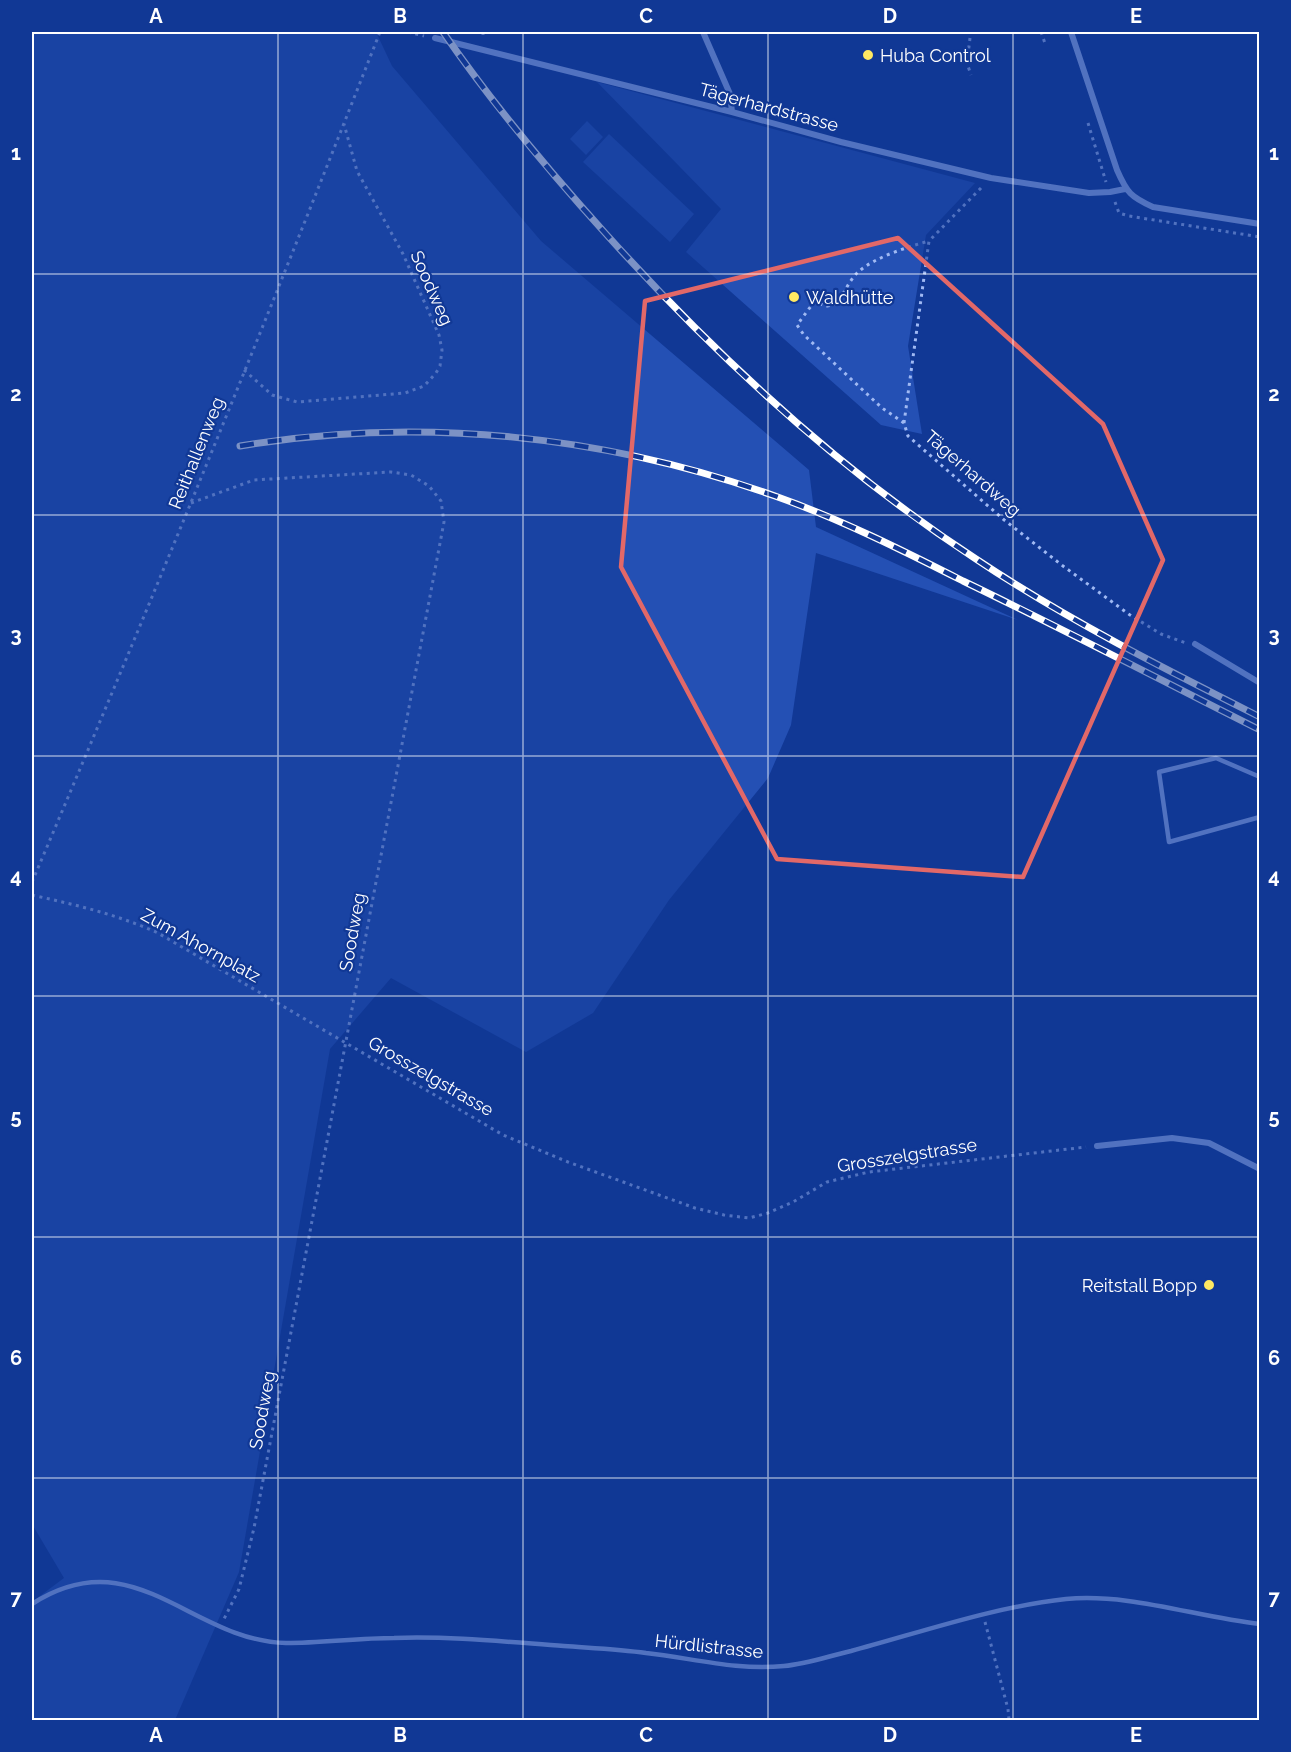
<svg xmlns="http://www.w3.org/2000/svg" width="1291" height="1752" font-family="Raleway,sans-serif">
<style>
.green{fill:#2450b4}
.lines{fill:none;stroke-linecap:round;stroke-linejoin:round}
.path{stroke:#a0b9f3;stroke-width:3;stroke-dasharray:3 4.5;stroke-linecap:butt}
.service{stroke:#a0b9f3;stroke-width:4.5}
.minor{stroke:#a0b9f3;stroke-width:6}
.rail-casing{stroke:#fff;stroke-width:7}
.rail{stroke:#113895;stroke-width:4.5;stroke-dasharray:14;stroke-linecap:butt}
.marked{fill:none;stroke:#e26868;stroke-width:4.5;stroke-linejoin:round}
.grid{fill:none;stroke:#fff;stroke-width:1.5;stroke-opacity:0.55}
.poi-dot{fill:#ffe962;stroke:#113895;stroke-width:2}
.labels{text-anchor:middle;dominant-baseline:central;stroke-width:4.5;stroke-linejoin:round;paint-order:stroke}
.poi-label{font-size:18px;fill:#fff;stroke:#113895;text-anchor:start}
.street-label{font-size:18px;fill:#fff;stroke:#113895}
.neatline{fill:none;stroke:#fff;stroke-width:2}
.grid-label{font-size:20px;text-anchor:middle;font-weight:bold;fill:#fff}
</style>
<rect width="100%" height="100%" fill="#113895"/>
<path class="green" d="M32,32H376L392,66L541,241L809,470L816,527L1018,620L816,553L791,725L768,778L669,900L593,1013L526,1052L391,978L330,1049L239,1572L175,1720H32V1602L64,1578L32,1524Z
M597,82L975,183L926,235L908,346L922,434L881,425L686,252L721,209Z
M587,121L603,137L586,155L570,139Z
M609,134L694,214L670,242L583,162Z"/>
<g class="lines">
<path class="path" d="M408,32L424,36
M483,32V39
M1041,32L1046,46
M970,38L967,63L971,75
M1088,123L1106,182
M981,188L929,241L904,423L908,436L1003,519L1063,566L1130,615L1161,634L1186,643
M1115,202L1119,213L1129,216L1260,237
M244,370L272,395L297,402L405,393L424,386L436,373L440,366L442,350L439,335L403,254L357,171L344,124
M904,423L882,408L804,335L797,325L814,302L827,306L837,304C843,295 849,281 857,273C874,257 908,247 929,241
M191,503L254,480L391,472L411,475L429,486L441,501L444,522L254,1528L239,1589L224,1619
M32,882C152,601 268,317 380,32
M32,895C76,905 116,914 158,933L503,1135L568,1162L695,1208L724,1215L749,1218L768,1213L793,1202L827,1182L869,1172L1086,1147
M985,1622L1008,1709L1009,1720"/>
<path class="service" d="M1260,777L1216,758L1159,772L1169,842L1260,817
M32,1604C134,1538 191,1641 286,1643C322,1643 358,1638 394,1638C450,1636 508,1642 564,1646C591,1648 619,1649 646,1653C692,1658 737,1671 784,1666C806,1664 829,1656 851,1651C922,1632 993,1607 1066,1599C1130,1593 1196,1617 1260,1624"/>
<path class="minor" d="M703,32L730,94L732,112
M1071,32L1117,170C1127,193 1131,197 1153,207L1260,224
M435,38L732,112L841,142L991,178L1089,193L1110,192L1125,189
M1195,644L1260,683
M1097,1146L1172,1138L1209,1143L1260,1169"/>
<defs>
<path id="rail" d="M443,32C492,103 548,170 606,234C716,356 838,469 976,559C1066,619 1163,668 1260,717
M240,446C419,416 604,435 775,496C840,519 902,550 963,581C1063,629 1161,680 1260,730"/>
</defs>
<use href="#rail" class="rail-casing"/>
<use href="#rail" class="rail"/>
</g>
<path d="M0 0H1291V1752H0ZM898,238L1103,424L1163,560L1023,877L777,859L621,567L645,301Z" fill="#113895" fill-opacity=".55" fill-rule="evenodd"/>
<path class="marked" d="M898,238L1103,424L1163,560L1023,877L777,859L621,567L645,301Z"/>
<path class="grid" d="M278,32V1720M523,32V1720M768,32V1720M1013,32V1720M32,274H1260M32,515H1260M32,756H1260M32,996H1260M32,1237H1260M32,1478H1260"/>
<g class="poi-dot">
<circle cx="868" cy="55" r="6"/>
<circle cx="794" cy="297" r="6"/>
<circle cx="1209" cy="1285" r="6"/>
</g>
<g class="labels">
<g class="poi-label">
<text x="880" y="55">Huba Control</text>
<text x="806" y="297">Waldhütte</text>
<text x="1197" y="1285" text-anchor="end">Reitstall Bopp</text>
</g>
<g class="street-label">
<text transform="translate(769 107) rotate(15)">Tägerhardstrasse</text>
<text transform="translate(432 288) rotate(66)">Soodweg</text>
<text transform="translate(196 453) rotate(-68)">Reithallenweg</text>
<text transform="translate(973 473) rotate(41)">Tägerhardweg</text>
<text transform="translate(352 932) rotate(-80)">Soodweg</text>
<text transform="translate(201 945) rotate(29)">Zum Ahornplatz</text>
<text transform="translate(431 1076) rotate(30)">Grosszelgstrasse</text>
<text transform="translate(907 1155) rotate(-9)">Grosszelgstrasse</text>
<text transform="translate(262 1410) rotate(-80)">Soodweg</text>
<text transform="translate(709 1646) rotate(6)">Hürdlistrasse</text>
</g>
</g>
<rect width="1291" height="1752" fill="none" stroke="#113895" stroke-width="66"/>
<rect x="33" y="33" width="1225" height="1686" class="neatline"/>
<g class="grid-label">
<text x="156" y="23">A</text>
<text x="400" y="23">B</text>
<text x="646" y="23">C</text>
<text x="890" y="23">D</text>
<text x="1136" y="23">E</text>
<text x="16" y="160">1</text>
<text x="1274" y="160">1</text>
<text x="16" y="401">2</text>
<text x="1274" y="401">2</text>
<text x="16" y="642">3</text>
<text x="1274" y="642">3</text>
<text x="16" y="883">4</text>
<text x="1274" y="883">4</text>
<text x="16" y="1124">5</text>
<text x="1274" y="1124">5</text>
<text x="16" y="1365">6</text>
<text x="1274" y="1365">6</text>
<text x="16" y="1605">7</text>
<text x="1274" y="1605">7</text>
<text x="156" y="1742">A</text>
<text x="400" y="1742">B</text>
<text x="646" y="1742">C</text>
<text x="890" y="1742">D</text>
<text x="1136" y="1742">E</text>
</g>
</svg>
